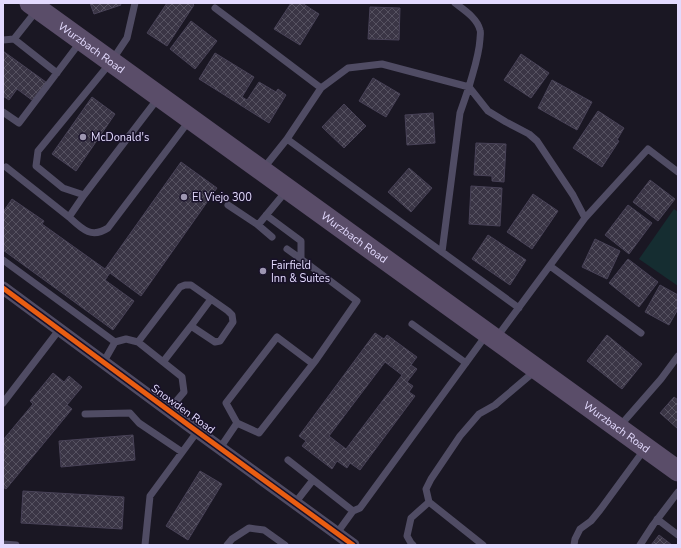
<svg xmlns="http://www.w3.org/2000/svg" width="681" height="548" font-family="'Nunito Sans',sans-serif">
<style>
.green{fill:#152d31}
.building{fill:url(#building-cross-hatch);stroke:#484257;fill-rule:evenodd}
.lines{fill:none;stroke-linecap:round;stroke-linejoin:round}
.lane{stroke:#504c64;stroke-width:7}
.street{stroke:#504c64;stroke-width:13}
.primary{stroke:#5a4d69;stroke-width:21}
.cycleway-casing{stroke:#181129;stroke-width:8}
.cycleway{stroke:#e95d12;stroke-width:5}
.poi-dot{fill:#9d96b1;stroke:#181129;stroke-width:1.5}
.labels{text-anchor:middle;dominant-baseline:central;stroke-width:3;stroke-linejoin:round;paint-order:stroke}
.street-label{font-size:11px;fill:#e3dafe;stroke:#181129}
.poi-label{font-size:11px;fill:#e3dafe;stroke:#181129;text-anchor:start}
</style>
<defs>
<pattern id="building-cross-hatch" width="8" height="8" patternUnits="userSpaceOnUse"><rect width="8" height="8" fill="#3a3545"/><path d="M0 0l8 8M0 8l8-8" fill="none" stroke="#565261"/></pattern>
</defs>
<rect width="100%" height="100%" fill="#1a1723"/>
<path class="green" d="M674,209L678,212V286L639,259Z"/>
<path class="building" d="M90,3H120L121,5L94,14Z
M167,3H192L194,5L167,46L147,33Z
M291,3H302L319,14L300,45L274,29Z
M370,7L400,8L399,40L368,39Z
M191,21L217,41L195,69L170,49Z
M3,51L50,85L36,103L17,89L9,100L3,96V81L4,79L3,78Z
M215,53L254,77L242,97L247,100L259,82L276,92L278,89L286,95L269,123L199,79Z
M521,54L549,73L531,98L504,80Z
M373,78L400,94L386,117L359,101Z
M552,80L592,102L577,130L538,108Z
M92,97L115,114L76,171L52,154Z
M344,104L366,126L344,148L322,127Z
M598,111L624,128L617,140L619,141L602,167L573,148Z
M433,113L435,143L407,145L405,115Z
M476,143L506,144L504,182L492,181V176L474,175Z
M181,162L217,188L141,296L110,273L105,280L134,301L113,330L3,250V212L12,199L44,221L42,224L105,269Z
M409,168L432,188L411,212L388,192Z
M650,180L675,199L658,221L633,202Z
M471,186L502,188L500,226L469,224Z
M533,194L558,211L532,249L507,232Z
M628,205L652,223L629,254L605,235Z
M488,235L526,260L510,285L472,259Z
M595,239L620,251L607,279L582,267Z
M628,259L658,282L639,307L609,283Z
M660,285L678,295V309L669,325L645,312Z
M375,333L384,339L387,335L417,357L411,365L417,369L407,382L413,386L409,392L415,396L360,470L350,463L347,468L337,461L332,469L302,446L306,441L299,436ZM385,362L402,375L346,449L329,436Z
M607,335L642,364L622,389L587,361Z
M53,373L64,382L69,376L82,387L67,405L72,409L6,489L3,487V440L33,404L30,401Z
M674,397L678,400V429L660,413Z
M133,435L135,460L61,467L59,441Z
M200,471L222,484L188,540L166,526Z
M23,491L124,497L122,529L21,523Z
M659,535L672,545H651Z"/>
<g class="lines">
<path class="lane" d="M455,3C464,10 477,18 480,30C481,32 480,36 480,39C479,56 473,72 469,87L488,111L506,122L529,134L537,141L573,195L585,218
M215,8L321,88L287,139L519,308
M37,10L14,39L57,73
M3,40L14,39
M321,88L348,68L382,64L469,87L460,113L442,252
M159,97L84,195L69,217C82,229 91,239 108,228L189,121
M3,112L19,123L81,41
M6,167L69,217
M263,169L287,139
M84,195L63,188L36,166L38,151L111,62L127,38L135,3
M228,205L258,225L287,190
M266,215L301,241V259L357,301L316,360L259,433L237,423L226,403L277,337L313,364
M258,225L272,237
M287,249L301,259
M3,260L115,342
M550,266L641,333
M412,324L466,363
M191,326L211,299
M497,337L585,218L648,149L678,172
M138,342L180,287L185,285H191L228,311L232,315L233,322L220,341L215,342L191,326L163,362
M103,363L115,342L126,339L138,342L182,377L184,392L168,411
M3,403L59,330
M85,414L130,413L139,423L182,452
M619,427L661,379L678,356
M220,448L237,423
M288,460L353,511
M295,503L313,480
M657,519L678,535
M337,533L353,511L360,508L487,334
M3,544L16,545
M145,545L150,496L197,432
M227,545L232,539L249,528L264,530L285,545
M413,545L411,543L407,536L411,518L429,502
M483,545L429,502L426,489L431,479L460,436L479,414L495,405L535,371
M574,545L575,539L580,529L591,521L600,510L644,450
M640,545L653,525L678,492"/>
<path class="street" d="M3,288L187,424L353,545"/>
<path class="primary" id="s1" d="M30,3L678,471"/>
<defs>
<path id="cycleway" d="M3,288L187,424L353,545"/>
</defs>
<use href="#cycleway" class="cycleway-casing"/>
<use href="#cycleway" class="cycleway"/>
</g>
<g class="poi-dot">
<circle cx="83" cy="137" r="4"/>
<circle cx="184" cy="197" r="4"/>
<circle cx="263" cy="271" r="4"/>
</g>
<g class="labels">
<g class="street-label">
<text stroke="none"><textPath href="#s1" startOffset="76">Wurzbach Road</textPath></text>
<text stroke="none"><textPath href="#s1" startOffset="400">Wurzbach Road</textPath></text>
<text transform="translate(183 409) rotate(36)">Snowden Road</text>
<text stroke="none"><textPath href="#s1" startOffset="724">Wurzbach Road</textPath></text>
</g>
<g class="poi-label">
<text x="91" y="137">McDonald's</text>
<text x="192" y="197">El Viejo 300</text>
<text x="271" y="265">Fairfield<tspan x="271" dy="13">Inn &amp; Suites</tspan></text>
</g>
</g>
<rect width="681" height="548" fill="none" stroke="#e3dafe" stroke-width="8"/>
</svg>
